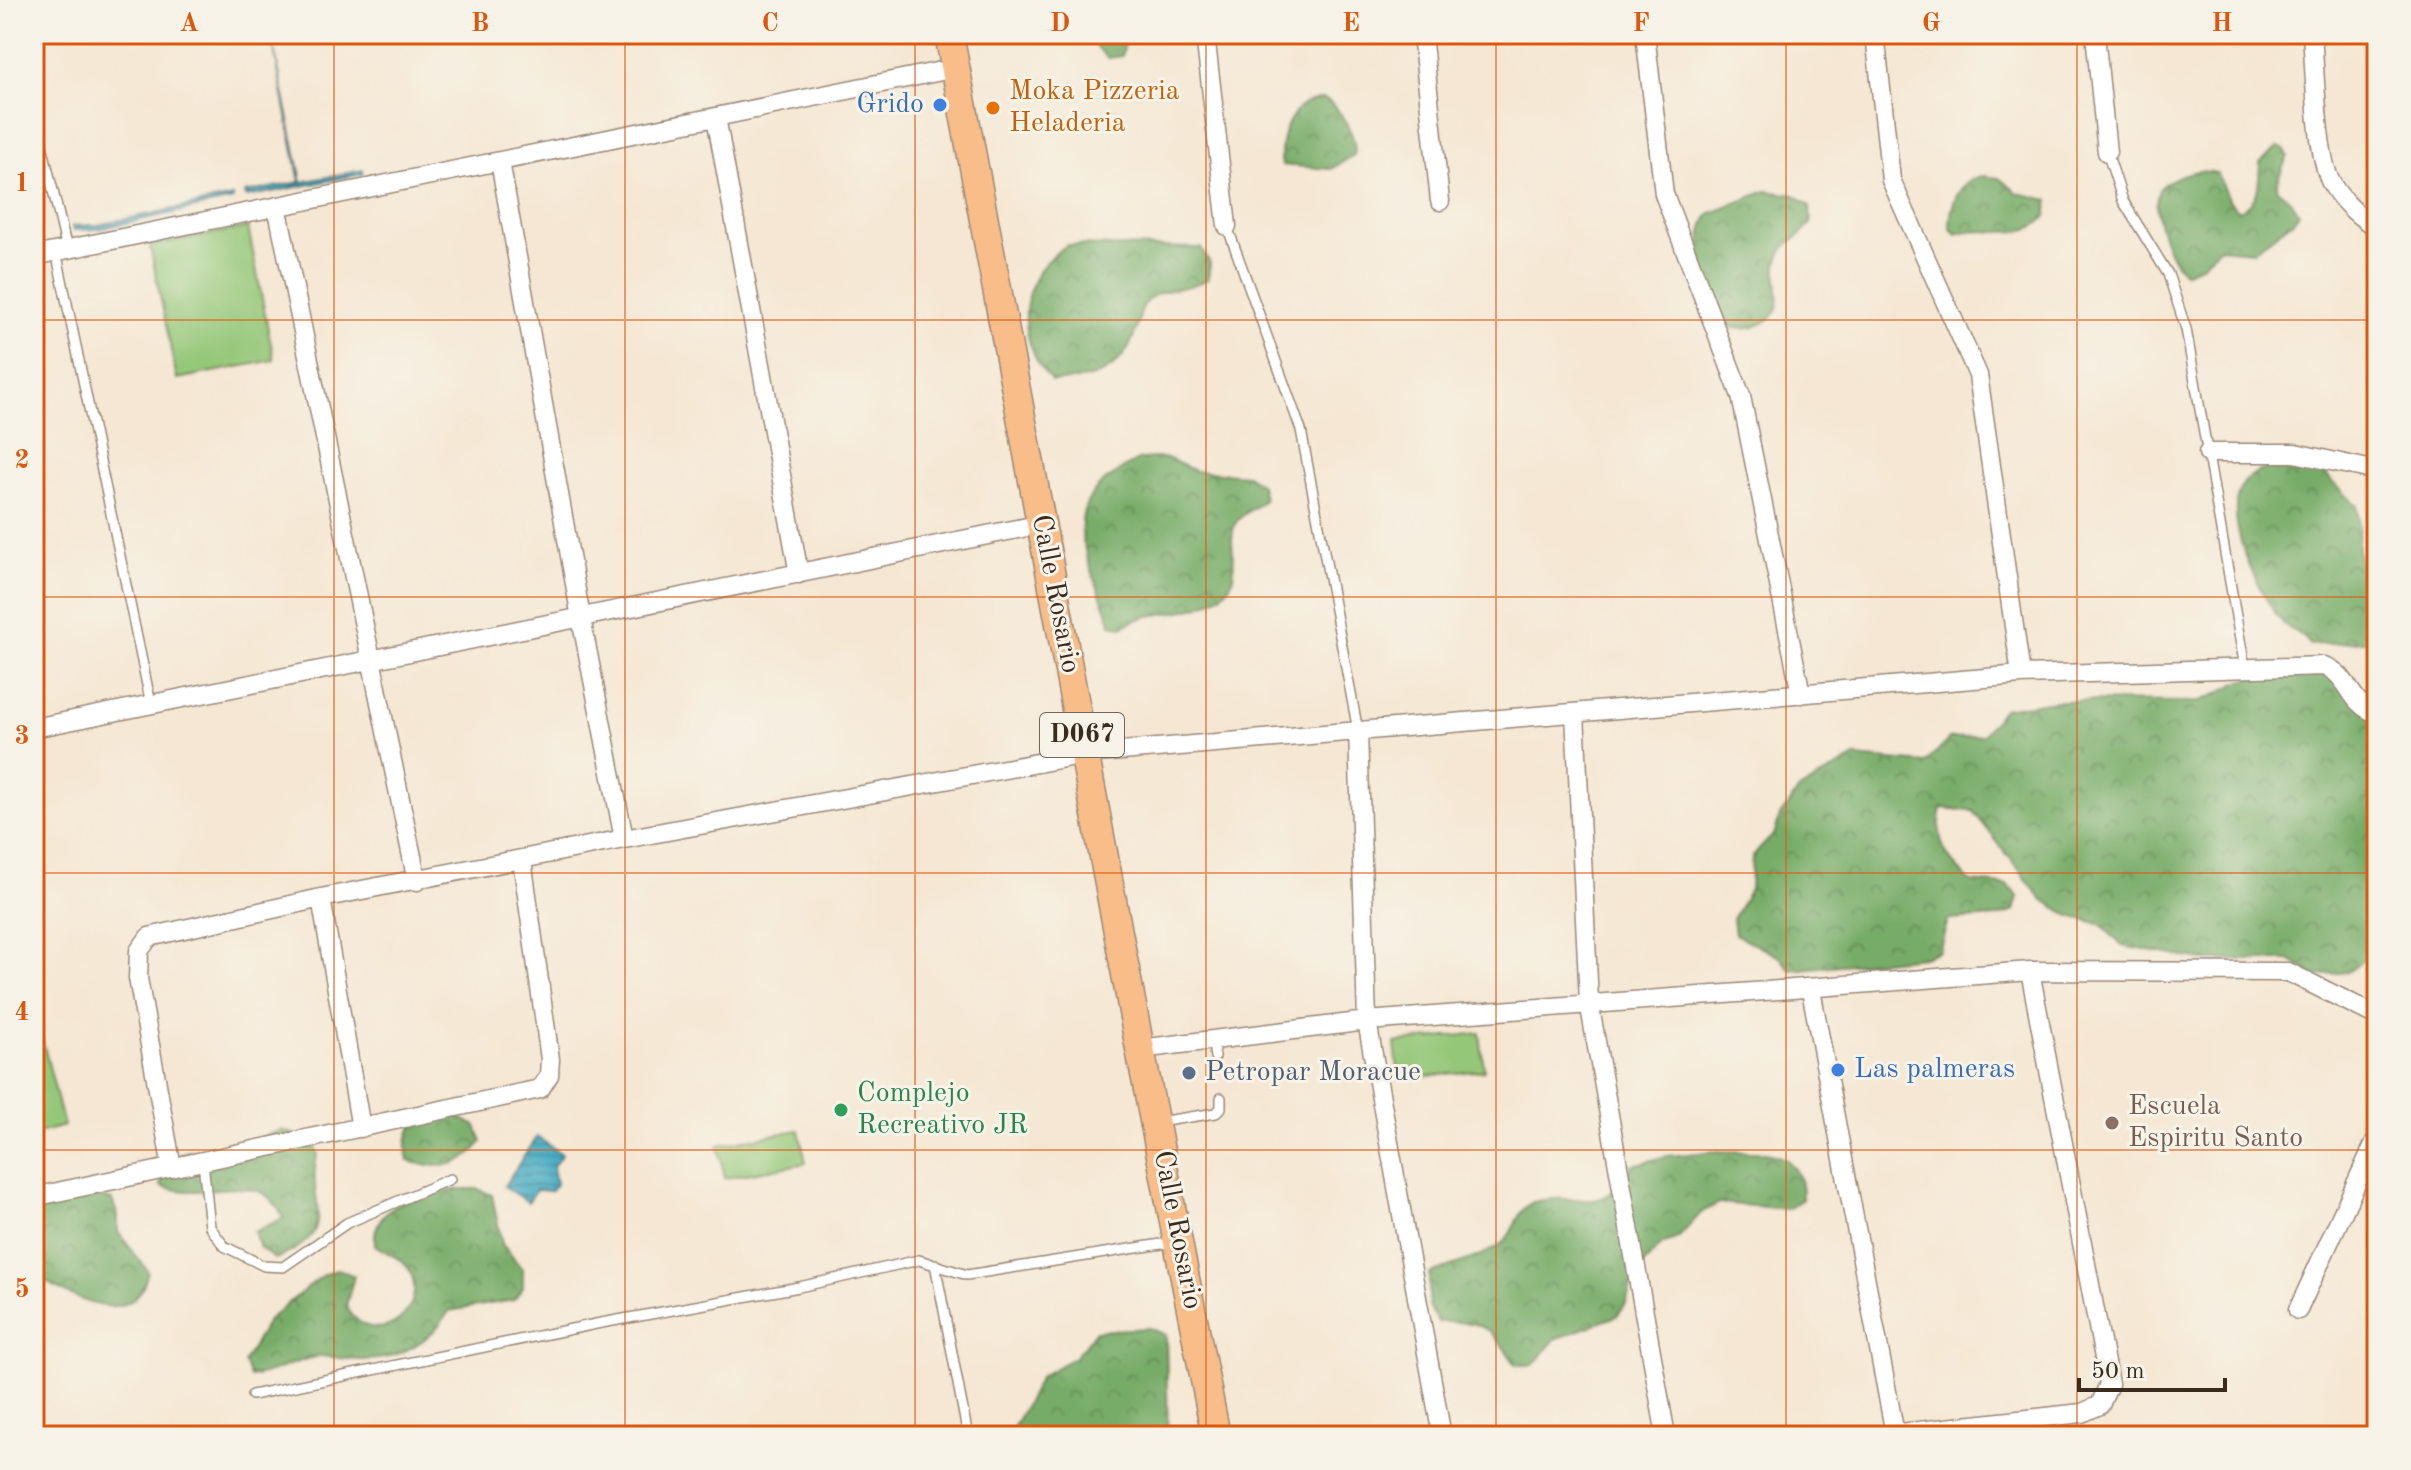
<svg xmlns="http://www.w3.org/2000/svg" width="2411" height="1470" font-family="'Old Standard TT',serif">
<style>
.grass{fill:#94c778;stroke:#68784b;stroke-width:2}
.forest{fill:url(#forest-crowns);stroke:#596b43;stroke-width:2}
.water{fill:url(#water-rules);stroke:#406a70;stroke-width:2}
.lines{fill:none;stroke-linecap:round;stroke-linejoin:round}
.service-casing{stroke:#988878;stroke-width:12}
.minor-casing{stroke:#988878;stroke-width:21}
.primary-casing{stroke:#988878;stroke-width:31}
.service{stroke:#fff;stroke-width:9}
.minor{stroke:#fff;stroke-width:18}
.primary{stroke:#f8bd88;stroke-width:28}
.grid{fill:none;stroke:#df570d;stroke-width:2;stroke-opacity:0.55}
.shop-dot{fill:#3f7fe0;stroke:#f7f3e8;stroke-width:3}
.food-dot{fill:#e8710a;stroke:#f7f3e8;stroke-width:3}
.service-dot{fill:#5c6f8a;stroke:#f7f3e8;stroke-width:3}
.leisure-dot{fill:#2e9e5b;stroke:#f7f3e8;stroke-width:3}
.education-dot{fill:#8d6e63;stroke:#f7f3e8;stroke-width:3}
.labels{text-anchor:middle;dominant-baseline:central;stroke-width:6;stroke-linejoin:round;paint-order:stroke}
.shield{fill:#f7f3e8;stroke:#73665b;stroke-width:2}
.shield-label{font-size:26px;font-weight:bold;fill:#3b2a1e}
.food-label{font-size:28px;fill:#c56008;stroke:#f7f3e8;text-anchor:start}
.shop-label{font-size:28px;fill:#366cbe;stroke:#f7f3e8;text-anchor:end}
.street-label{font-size:28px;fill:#3b2a1e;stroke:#f7f3e8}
.service-label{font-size:28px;fill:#4e5e75;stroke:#f7f3e8;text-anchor:start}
.leisure-label{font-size:28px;fill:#27864d;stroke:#f7f3e8;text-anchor:start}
.education-label{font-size:28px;fill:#785e54;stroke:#f7f3e8;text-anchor:start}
.neatline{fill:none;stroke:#df570d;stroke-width:3}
.grid-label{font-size:26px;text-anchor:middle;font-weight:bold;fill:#df570d}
</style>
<defs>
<pattern id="forest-crowns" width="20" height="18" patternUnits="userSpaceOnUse" patternTransform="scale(2)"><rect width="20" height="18" fill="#77ac68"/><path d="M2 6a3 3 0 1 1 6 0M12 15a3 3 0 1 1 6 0" fill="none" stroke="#638c55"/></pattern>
<pattern id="water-rules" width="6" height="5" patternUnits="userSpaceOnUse" patternTransform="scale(2)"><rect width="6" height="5" fill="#44abc3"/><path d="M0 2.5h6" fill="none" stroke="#3a8b9e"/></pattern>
</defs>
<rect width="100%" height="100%" fill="#f7f3e8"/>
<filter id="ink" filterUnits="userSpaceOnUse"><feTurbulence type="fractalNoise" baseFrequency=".0125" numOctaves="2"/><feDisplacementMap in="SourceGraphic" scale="16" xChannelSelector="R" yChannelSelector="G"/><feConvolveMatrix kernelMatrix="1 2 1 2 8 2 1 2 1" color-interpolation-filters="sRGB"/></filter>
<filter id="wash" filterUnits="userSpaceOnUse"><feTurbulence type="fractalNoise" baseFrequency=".006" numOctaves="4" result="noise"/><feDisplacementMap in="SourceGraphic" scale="32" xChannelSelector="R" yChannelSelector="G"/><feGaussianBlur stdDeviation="1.8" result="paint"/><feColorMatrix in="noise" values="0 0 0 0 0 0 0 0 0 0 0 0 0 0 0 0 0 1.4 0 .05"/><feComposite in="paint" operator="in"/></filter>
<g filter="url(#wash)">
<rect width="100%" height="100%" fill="#f5e7d3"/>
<path class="grass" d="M248,227L274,360L177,379L150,246Z
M34,1006L64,1126L34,1134Z
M1480,1033L1484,1070L1399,1079L1395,1043Z
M799,1130L806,1163L725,1178L718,1145Z"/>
<path class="forest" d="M1094,34H1127L1122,56L1107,58L1096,46Z
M1324,99C1339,106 1359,139 1354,155L1331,169L1282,165C1277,138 1292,98 1324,99Z
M2278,147L2285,149L2288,156C2265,204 2283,181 2299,213L2294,220L2253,251L2219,248L2200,266L2184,273C2168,257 2149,209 2160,188C2176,175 2196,168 2217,173C2225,186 2226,200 2237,210C2262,204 2258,183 2260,163Z
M1982,176L1999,178L2018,193L2049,200L2046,216C2027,243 1984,225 1956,234L1950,228C1950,206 1957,182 1982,176Z
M1766,191L1795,195L1810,206L1811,223C1804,236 1788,240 1781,253C1767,281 1795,309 1761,324C1743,333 1731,328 1713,320C1707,293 1690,235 1711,213Z
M1068,245L1201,248L1210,263L1208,279C1189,291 1158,287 1146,302C1139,312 1138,327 1133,338C1117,375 1090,381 1052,381C1013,342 1017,272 1068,245Z
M1167,458L1195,471L1247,475L1261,485L1264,500C1256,507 1239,515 1235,524C1225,547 1246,577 1221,595C1187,620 1159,605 1122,627L1111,624C1097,574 1053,514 1111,477C1138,459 1132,458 1167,458Z
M2294,461L2319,468L2357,506C2364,536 2346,566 2377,588V640L2310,645C2304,633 2290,632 2282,622C2259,594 2220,517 2243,484C2253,469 2278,466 2294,461Z
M2326,672L2377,695V938L2374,952L2348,972L2316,976L2289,960H2203L2122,946L2101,924L2070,916L2042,899L1973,811L1942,808C1934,842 1947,860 1971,882L2007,885L2018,896L2014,911L1998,917L1948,920L1939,951L1923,957L1790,970L1780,957L1735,934L1733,919L1750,889L1752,857L1775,833L1780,816L1799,790L1855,757L1926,763L1949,739L1983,735L2003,709L2054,701L2195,702C2214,699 2225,687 2242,681C2268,672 2299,673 2326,672Z
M447,1112L476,1126L482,1142C462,1168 438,1170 408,1161C404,1144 408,1133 417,1118Z
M282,1130L310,1140L318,1153C303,1202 347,1230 275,1259L260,1248L254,1232L283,1218C261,1163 207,1204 161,1186L163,1170L173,1158L188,1151H221Z
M1718,1151C1760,1153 1803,1145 1802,1199L1788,1209L1719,1203L1701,1213L1678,1238L1662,1244L1635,1273L1626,1303L1617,1316L1555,1339L1533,1365H1516C1489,1326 1486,1321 1438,1322L1429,1307V1274C1449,1265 1489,1256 1503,1242C1517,1230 1516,1206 1537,1201C1590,1190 1596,1222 1633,1165L1667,1156Z
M460,1189H478L492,1195L502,1244L523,1270V1288L514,1300L449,1311C431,1342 397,1361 360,1360C345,1360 331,1355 316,1357C293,1361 273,1374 250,1377L244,1362L269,1319L323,1275L339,1269L354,1276L346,1306C375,1358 436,1306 406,1265C399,1257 384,1252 375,1245C371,1199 424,1195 460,1189Z
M81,1191L112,1200L118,1216V1232L148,1271C135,1334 71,1298 36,1275L34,1205Z
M1149,1328L1166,1335L1168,1436H1009L1041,1376L1075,1357L1096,1331Z"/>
<path class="water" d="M271,34L302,182L363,170V174L246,197L245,193L300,182Z
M233,197V200L99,229L73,230L72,226L97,225Z
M537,1137L562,1154L553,1167L556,1184L551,1191L536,1190L528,1202L504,1186Z"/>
</g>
<g filter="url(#ink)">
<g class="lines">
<defs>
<path id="service" d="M34,112L67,249
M2107,152L2123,201L2168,274L2186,329L2245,668
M1227,226L1301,430L1358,731
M56,251L151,704
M1212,1039L1215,1057
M1158,1122L1216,1113L1221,1108V1098
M203,1162L210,1227L224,1246L264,1266L283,1267L347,1223L450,1179
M935,1264L968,1436
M252,1395L596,1324L799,1287L919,1260L967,1275L1174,1242"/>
<path id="minor" d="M1205,34L1227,226
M1422,34L1440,201
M1645,34L1664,194L1741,396L1801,694
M1875,34L1891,180L1978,375L2021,675
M2095,34L2107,152
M2312,34C2315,68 2316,161 2333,186C2345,205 2359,216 2377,228
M716,117L799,574
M500,161L581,618L624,839
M277,206L417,881
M34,256L956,68
M2208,453H2295L2377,471
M1575,713L1589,1002L1666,1436
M34,728L1042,524
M1358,731L1367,1021L1442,1436
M321,898L361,1128
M1811,990L1895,1434
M1140,1049L1367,1021L2030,971L2288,972L2377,1016
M172,1168L138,978L139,951L149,937L321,898L624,839L1086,754L2021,675L2324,666C2351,675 2348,705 2377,713
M34,1197L540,1089L549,1075L550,1059L522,860
M2298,1310L2377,1138
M1873,1436L2082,1413L2100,1405L2109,1384L2030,971"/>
<path id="primary" d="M949,34L1140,1049L1216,1436"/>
</defs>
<use href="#service" class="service-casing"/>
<use href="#minor" class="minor-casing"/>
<use href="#primary" class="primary-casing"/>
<use href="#service" class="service"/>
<use href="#minor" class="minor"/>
<use href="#primary" class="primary"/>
</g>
</g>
<path class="grid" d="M334,34V1436M625,34V1436M915,34V1436M1206,34V1436M1496,34V1436M1786,34V1436M2077,34V1436M34,320H2377M34,597H2377M34,873H2377M34,1150H2377"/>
<g class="shop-dot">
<circle cx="940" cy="105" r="8"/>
<circle cx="1838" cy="1070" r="8"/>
</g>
<circle class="food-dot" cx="993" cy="108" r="8"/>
<circle class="service-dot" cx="1189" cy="1073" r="8"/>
<circle class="leisure-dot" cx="841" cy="1110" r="8"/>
<circle class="education-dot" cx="2112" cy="1123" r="8"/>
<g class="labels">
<rect class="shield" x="1040" y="713" width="84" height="44" rx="6"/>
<g class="shield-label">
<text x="1082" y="735">D067</text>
</g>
<g class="food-label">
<text x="1009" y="92">Moka Pizzeria<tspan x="1009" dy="32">Heladeria</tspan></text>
</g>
<g class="shop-label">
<text x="924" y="105">Grido</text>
<text x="1854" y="1070" text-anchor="start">Las palmeras</text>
</g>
<g class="street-label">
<text transform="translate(1055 594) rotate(79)">Calle Rosario</text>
<text transform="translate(1177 1230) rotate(79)">Calle Rosario</text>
</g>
<g class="service-label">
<text x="1205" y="1073">Petropar Moracue</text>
</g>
<g class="leisure-label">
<text x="857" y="1094">Complejo<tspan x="857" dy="32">Recreativo JR</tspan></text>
</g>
<g class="education-label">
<text x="2128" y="1107">Escuela<tspan x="2128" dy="32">Espiritu Santo</tspan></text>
</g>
</g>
<rect width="2411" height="1470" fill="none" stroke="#f7f3e8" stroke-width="88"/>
<path d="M2079 1378v12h146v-12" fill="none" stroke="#3b2a1e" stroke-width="4"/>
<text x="2091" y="1378" font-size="24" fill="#3b2a1e" stroke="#f7f3e8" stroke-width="6" paint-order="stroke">50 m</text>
<rect x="44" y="44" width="2323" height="1382" class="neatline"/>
<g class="grid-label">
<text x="189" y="31">A</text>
<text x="480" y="31">B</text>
<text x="770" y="31">C</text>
<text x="1060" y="31">D</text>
<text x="1351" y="31">E</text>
<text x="1641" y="31">F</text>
<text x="1931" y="31">G</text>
<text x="2222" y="31">H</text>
<text x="22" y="191">1</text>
<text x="22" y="468">2</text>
<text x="22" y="744">3</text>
<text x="22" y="1020">4</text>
<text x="22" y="1297">5</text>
</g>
</svg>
